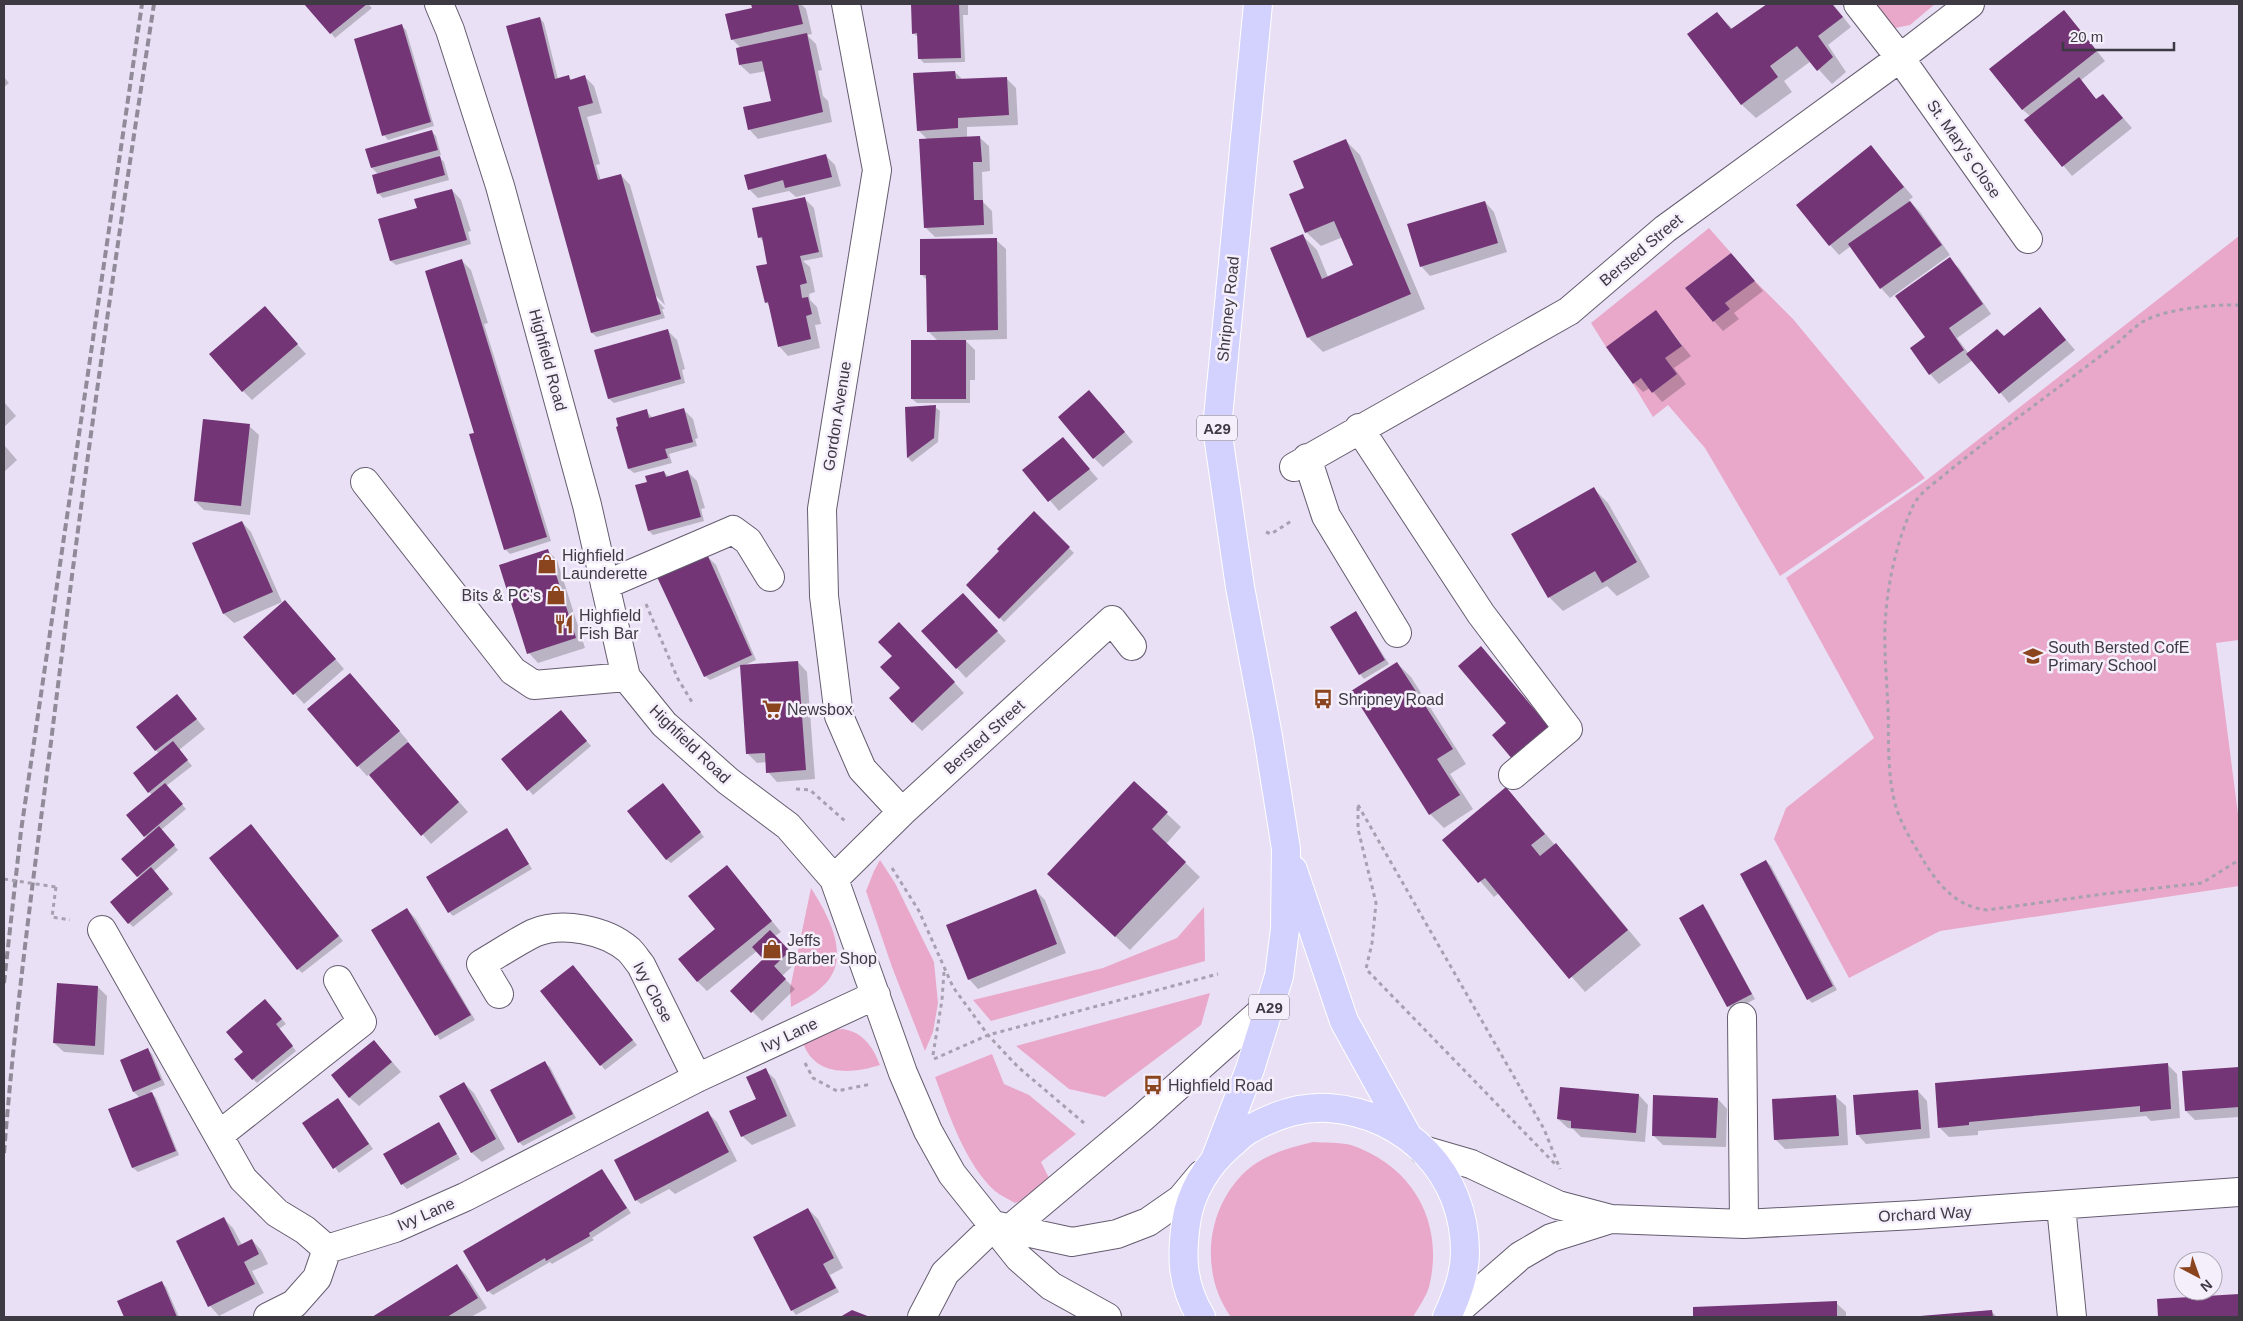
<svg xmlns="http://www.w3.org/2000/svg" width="2243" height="1321" font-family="Arial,sans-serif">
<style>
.green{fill:#e9a8ca}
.shadow{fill:#0003}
.building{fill:#733575}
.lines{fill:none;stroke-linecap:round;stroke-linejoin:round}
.minor-casing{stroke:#655c6f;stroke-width:30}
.major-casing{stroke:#fff;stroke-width:30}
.path{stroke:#a7a0b1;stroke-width:3;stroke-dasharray:4 4;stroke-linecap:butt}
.minor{stroke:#fff;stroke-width:28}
.major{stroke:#d3d2fe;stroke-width:28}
.rail{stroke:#918a99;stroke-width:4;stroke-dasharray:8 4;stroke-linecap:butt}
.path-bridge{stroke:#a7a0b1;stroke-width:3;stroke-dasharray:4 4;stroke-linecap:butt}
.labels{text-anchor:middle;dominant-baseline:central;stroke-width:5;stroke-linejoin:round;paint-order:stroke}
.shield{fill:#f5effc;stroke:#75707a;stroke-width:1}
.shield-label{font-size:15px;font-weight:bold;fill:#3e3a43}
.street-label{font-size:16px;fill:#3e3a43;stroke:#f5effc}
.poi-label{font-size:16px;fill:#3e3a43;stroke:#f5effc;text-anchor:start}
</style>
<rect width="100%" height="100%" fill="#e9e0f6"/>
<path class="green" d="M1872,4H1935L1910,25L1890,29Z
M1709,228L1731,253L1685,288L1713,322L1730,309L1725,303L1755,281L1793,319L1925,478L1780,576L1705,448L1668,405L1653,417L1633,384L1641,378L1652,393L1677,374L1665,358L1682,345L1656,311L1606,347L1591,323Z
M2239,236V640L2216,643L2239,822V886L1940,931L1849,978L1774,839L1786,808L1874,738L1786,578L1924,482Z
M880,860L895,883L934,962L938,1003L933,1032L925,1051L892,967L866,891L874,871Z
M811,888C828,915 853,958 823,986C814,995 802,1001 791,1007L790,989Z
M1204,907L1205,961L991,1021L973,1000L1103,968L1177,938Z
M1210,993L1201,1025L1105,1097L1069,1089L1016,1046Z
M843,1029C863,1032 873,1047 880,1065C852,1074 815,1077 803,1043L832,1030Z
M992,1054L1004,1084L1029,1095L1076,1134L1041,1162L1050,1180L1037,1195L1015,1203C1009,1199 1001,1196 995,1191C965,1164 949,1114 935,1077Z
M1313,1142C1324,1143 1339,1142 1351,1145C1413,1166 1445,1223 1429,1287C1426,1297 1418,1308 1413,1317H1231C1199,1273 1206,1208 1246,1171C1265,1154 1289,1148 1313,1142Z"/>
<path class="shadow" d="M306,4H368L372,8L335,38Z
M752,4H801L806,9L812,34L807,35L816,44L822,70L818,71L823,96L828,101L832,122L758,139L749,129L773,101L766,71L750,74L740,65L737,49L741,48L732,39L755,8Z
M912,4H968V15H963L965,62L924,63L919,58L918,37L913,33Z
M1769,4H1833L1851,27L1828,45L1846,72L1832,84L1811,61L1784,81L1792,92L1756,118L1741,104L1717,14L1733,29Z
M2064,11L2105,61L2080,81L2097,100L2103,95L2132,128L2072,176L2026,121L2031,117L2022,109Z
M540,18L544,23L558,79L568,76L573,81L585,77L594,86L602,113L587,117L600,164L596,165L601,181L621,175L630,185L665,305L656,296V299L665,309H662L665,318L597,337L592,333Z
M402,26L406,30L434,126L388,140L384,135Z
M955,72L963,80L1006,78L1016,88L1018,125L967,127V138L979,137L989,146L990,171L982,172L983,202L992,211L993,234L935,237L926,228L928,140L918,130Z
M4,77L9,83L4,87Z
M431,131L436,136L441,155L438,156L444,162L449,180L383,198L378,193V174L372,168Z
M1346,141L1360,155L1425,309L1323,352L1308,337L1303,236L1317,250L1328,277L1355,266L1343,237L1321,246L1306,232V188Z
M1871,147L1913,197L1909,200L1920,212L1950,255L1890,298L1881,288L1851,246L1839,255L1830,245Z
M826,156L835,165L841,186L796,197L789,191L758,198L749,189Z
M452,190L461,200L471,231L468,232L471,244L396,265L391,261L379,219L418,209Z
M804,198L814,208L823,257L803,261L810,267L815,292L809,294L810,300L817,307L821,324L815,325L820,348L788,356L779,346L770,307L766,302L770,264L765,243L759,237Z
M1485,202L1494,212L1507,252L1430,276L1421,266Z
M996,240L1006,249L1007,339L965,340L975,350V380H970V403H917L912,399L938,341L928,331L927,280L922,275Z
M1731,254L1763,291L1734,313L1739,319L1723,331L1714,321Z
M1949,259L1959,268L1991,314L1957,338L1969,354L2004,337L2040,309L2075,350L2009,403L1973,360L1939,384L1930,374L1927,338Z
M462,261L471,270L488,323L484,324L551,541L510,554L505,549L476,434Z
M265,308L306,354L252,400L243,391Z
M1655,312L1691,356L1674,368L1686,384L1662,402L1650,388L1643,392L1634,383Z
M667,330L677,340L685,369L682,370L685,383L614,403L609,399L596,351Z
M1099,401L1133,442L1103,467L1094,458Z
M4,402L16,416L4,427Z
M935,407L940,411L938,442L912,462L908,458L906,408Z
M683,409L693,419L698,438L695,439L697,446L669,454L672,463L634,473L629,469L646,411L653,418Z
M249,426L259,435L250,515L204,510L195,501Z
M1063,439L1098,479L1059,511L1024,470Z
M4,445L17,460L4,472Z
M664,472L669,477L688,472L697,481L705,508L701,509L704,521L653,535L649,531L648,483Z
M1594,489L1608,503L1650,577L1617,596L1607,586L1563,611L1549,597Z
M1034,513L1074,553L1004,622L967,585L1001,552Z
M242,522L251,532L282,602L234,623L224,614L193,544Z
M548,551L557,560L585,648L538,663L529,653Z
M707,556L716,565L756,660L743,666L798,662L807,672L815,779L777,782L768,772L767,762L757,763L748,754L741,666L710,680L705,676Z
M972,604L1006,641L966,678L957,668Z
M294,611L344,669L304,704L244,637Z
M1356,613L1389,664L1364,679L1360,674Z
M909,633L964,693L922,731L913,722L894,657Z
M1397,663L1411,677L1466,764L1450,774L1473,809L1444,828L1430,814Z
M359,684L408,741L407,742L468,812L431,844L370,774L367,776L358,766L309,709Z
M177,696L205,729L179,750L192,766L166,786L186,809L161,830L178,850L154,871L173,894L133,927L129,923L140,879L122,859L147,838L128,815L152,795L149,792L159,754L138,727Z
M561,711L591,746L533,795L503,760Z
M1134,783L1181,827L1166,844L1200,877L1130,950L1063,888Z
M1506,788L1555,845L1570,859L1641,945L1585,992L1499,893L1494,897L1444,840Z
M667,789L704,837L671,863L666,859Z
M507,830L532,869L453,916L449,912Z
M1766,861L1771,866L1837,990L1812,1003L1808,999Z
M727,867L781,932L775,936L798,961L782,976L795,989L762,1021L732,991L765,959L757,951L707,991L697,981L716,929Z
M290,874L343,941L302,973L298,969Z
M1036,891L1045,900L1066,953L978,989L969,979Z
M1703,906L1707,910L1755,999L1733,1011L1728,1006L1680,918Z
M407,909L416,919L475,1020L440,1040L372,930Z
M573,966L637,1045L605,1070L542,991Z
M98,987L107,996L104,1055L64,1052L54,1043Z
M270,1005L286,1024L279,1029L296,1051L257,1083L253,1079L244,1052Z
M374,1041L401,1072L359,1106L349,1097Z
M148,1050L152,1054L165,1085L150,1091L156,1098L179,1155L138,1172L133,1168L140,1098L134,1092L121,1061Z
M545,1063L550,1067L576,1118L523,1146L519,1142Z
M2167,1064L2177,1074L2180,1118L2151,1121L2146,1116L1978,1131V1135L1949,1137L1940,1128Z
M2239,1068V1117L2195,1120L2186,1111L2183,1072Z
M765,1070L775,1079L796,1126L752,1145L742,1136L758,1100Z
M464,1083L474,1093L505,1149L482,1162L472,1153L441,1097Z
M1918,1091L1927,1101L1930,1138L1866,1144L1857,1134Z
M1639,1095L1648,1105L1645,1142L1581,1137L1573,1129L1568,1128L1558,1119Z
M1836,1097L1846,1106L1848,1145L1785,1149L1775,1139Z
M1718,1099L1727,1109L1726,1147L1663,1145L1653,1135Z
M342,1104L373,1149L339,1173L303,1123Z
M707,1112L717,1122L737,1161L675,1194L669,1189L641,1204L636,1200Z
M439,1123L460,1159L407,1189L402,1184Z
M602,1171L631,1213L592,1238L594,1240L552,1264L550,1262L493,1295L488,1291Z
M808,1209L818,1219L843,1268L830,1275L839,1292L796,1315L792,1310Z
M224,1219L233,1228L242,1245L252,1240L261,1250L268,1264L252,1271L264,1293L219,1316L210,1306L177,1242Z
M457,1265L466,1275L487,1308L471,1317H375Z
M162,1283L166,1287L179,1317H125L118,1301Z
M2239,1295V1317H2160L2158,1301Z
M1836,1303L1846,1312V1317H1694V1308Z
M1992,1312L1997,1317H1917Z"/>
<path class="building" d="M304,4H367L330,34Z
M751,4H798L803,24L731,40L725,14L752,8Z
M911,4H959L961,58L918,59L917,33L912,34Z
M1767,4H1832L1843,17L1818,36L1833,57L1817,71L1797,46L1770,66L1778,77L1741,105L1687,34L1717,12L1731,29Z
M2064,10L2097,51L2022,110L1989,69Z
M540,17L555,79L569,75L570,80L585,75L593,103L578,107L598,180L621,174L661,314L591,333L506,26Z
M402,24L431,122L382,136L354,39Z
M807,33L823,112L748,130L743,107L771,101L762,61L739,65L736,48Z
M955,71L956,79L1007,77L1009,115L958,118V128L917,131L913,73Z
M2079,77L2096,99L2103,94L2123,118L2062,167L2024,120Z
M432,130L438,150L371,168L365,149Z
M980,136L982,162H973L974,200H983L984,225L924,228L919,139Z
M1346,139L1411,294L1307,338L1270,248L1303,234L1322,279L1353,265L1334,221L1305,233L1289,194L1304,188L1293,161Z
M1871,145L1904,187L1829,246L1796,205Z
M826,154L832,177L785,188L783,180L748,190L744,175Z
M440,156L445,175L377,194L372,175Z
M452,189L467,240L390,261L378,219L417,208L414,199Z
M805,197L819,252L800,256L807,283L800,285L802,298L808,297L812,314L806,316L811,339L778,347L768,302L765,303L756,266L767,264L762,237L758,238L752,208Z
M1485,201L1498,243L1420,267L1407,224Z
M1910,201L1942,245L1880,289L1848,244Z
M997,238L998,330L927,332L926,275H920V239Z
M1731,253L1755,281L1725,303L1730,309L1713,322L1685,288Z
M1950,257L1983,304L1949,328L1964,350L1929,375L1910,348L1925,337L1895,296Z
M462,259L547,537L504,550L469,434L474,433L425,271Z
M265,306L298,344L242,392L209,354Z
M2040,307L2066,340L1999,394L1966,354L1997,329L2004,336Z
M1656,310L1682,346L1665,358L1677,374L1652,393L1641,378L1633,384L1606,347Z
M668,329L681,379L608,399L594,350Z
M911,340H966V399H911Z
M1089,390L1125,432L1093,459L1058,417Z
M936,405L934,438L907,458L905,407Z
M684,408L693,442L665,449L668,458L628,469L616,427L618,426L616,418L647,409L649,418Z
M203,419L250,424L241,506L194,501Z
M1063,437L1090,469L1048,502L1022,470Z
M688,470L701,517L648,531L635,485L647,482L645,476L664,471L666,477Z
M1594,487L1637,562L1602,583L1595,571L1548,598L1511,534Z
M1034,511L1070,547L999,619L966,585L999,551L997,549Z
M242,521L273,592L223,614L192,543Z
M548,549L576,638L527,654L499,565Z
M707,554L752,655L704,677L657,577Z
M963,593L998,631L956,669L921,631Z
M285,600L336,659L293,695L243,637Z
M1356,611L1385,660L1359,675L1330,627Z
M899,622L955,682L912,723L889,698L900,688L880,667L892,656L878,642Z
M1481,646L1551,729L1513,760L1492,735L1506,723L1458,666Z
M798,661L806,770L766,773L765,753L746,754L740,665Z
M1397,662L1453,749L1437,759L1460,795L1429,815L1351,691Z
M350,673L400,731L357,767L307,709Z
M177,694L197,719L155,751L136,727Z
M561,710L587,741L527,791L501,759Z
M173,741L188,760L148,793L133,773Z
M408,742L459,802L421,836L369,775Z
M1134,781L1168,812L1152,829L1186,862L1115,937L1047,874Z
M165,783L183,804L144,837L126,815Z
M663,783L701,832L666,860L627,811Z
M1506,787L1545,834L1531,845L1540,856L1556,843L1628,930L1569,979L1485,878L1478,883L1442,840Z
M251,824L339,936L297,970L209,858Z
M159,826L175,845L137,877L121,859Z
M507,828L529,864L448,913L426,877Z
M1766,860L1833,986L1807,1000L1740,874Z
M727,865L772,921L697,982L678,959L715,929L688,896Z
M151,867L169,889L128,924L110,902Z
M1036,889L1057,944L968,980L946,925Z
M1703,904L1752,994L1727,1007L1679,918Z
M407,908L471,1015L435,1036L371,930Z
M770,930L790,951L774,966L786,979L751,1013L730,991L763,959L752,947Z
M573,965L633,1040L600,1066L540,991Z
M57,983L98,986L95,1046L53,1043Z
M265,999L282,1019L276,1024L293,1046L252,1080L234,1059L243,1052L226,1032Z
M374,1040L392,1062L349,1098L331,1075Z
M148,1048L161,1080L133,1092L120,1060Z
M545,1061L573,1114L518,1143L490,1090Z
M2168,1063L2171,1109L2140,1112V1106L1969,1122V1125L1938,1128L1935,1083Z
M2239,1067V1107L2185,1111L2182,1071Z
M766,1068L787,1116L741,1137L729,1111L756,1099L746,1077Z
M464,1082L496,1139L471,1153L439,1096Z
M1560,1087L1639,1094L1636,1133L1571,1128V1121L1557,1119Z
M1918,1090L1921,1129L1856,1135L1853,1095Z
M152,1092L176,1151L132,1168L108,1109Z
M1653,1095L1718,1098L1716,1138L1652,1136Z
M1836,1095L1839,1136L1774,1140L1772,1099Z
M338,1098L369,1144L333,1169L302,1123Z
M708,1111L729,1152L635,1201L614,1160Z
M439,1122L457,1154L401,1185L383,1154Z
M602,1169L627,1208L589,1233L590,1236L546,1261L545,1258L487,1292L463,1251Z
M808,1208L834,1258L823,1264L836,1288L791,1311L753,1237Z
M224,1217L238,1246L252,1239L259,1254L244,1262L255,1284L208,1307L176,1241Z
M457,1264L478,1298L447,1317H372Z
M162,1281L177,1317H124L117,1301Z
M2239,1294V1317H2158L2157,1299Z
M1837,1301V1317H1693V1307Z
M852,1310L870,1317H840Z
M1992,1310L1993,1317H1920V1316Z"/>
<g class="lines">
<defs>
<path id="minor" d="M439,4L450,30L500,186L587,505L626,677L664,724L728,781L788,826L834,879L903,1073L928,1131L952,1174L1019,1258L1051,1286L1107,1317
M846,4L877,170L822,509L824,596L839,716L862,769L902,812
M1858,4L1900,58L2028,239
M1359,428L1481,614L1568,729L1513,775
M1307,458L1326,516L1397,633
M1294,467L1569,311L1665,229L1900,58L1970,4
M365,482L513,671L534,685L626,677
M605,585L733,530L748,541L770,577
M834,879L902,812L1112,620L1132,646
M102,930L243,1179L277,1213L305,1230L327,1249L395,1228L465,1197L697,1078L876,995
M499,994L481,964C498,954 516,942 534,933C562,921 606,930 629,950C633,954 637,960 641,965L697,1078
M1742,1017L1744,1224
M219,1135L362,1022L338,980
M1423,1150L1471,1164L1558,1205L1611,1219L1744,1224L1915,1215L2239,1192
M2061,1206L2072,1317
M998,1226L1072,1242L1117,1234L1148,1222L1181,1199L1201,1175
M1011,1228L1142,1118L1269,1005
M268,1317L294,1304L317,1278L327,1249
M922,1317L945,1273L994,1226
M1450,1317L1520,1256L1551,1238L1611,1219"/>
<path id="major" d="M1293,870L1344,1021L1407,1135
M1216,1157L1250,1069L1279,976L1285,929L1286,849L1268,736L1240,587L1217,428L1258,4
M1201,1317C1182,1285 1181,1258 1186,1223C1190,1193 1207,1165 1229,1146C1236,1140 1242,1133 1250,1129C1273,1116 1302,1106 1329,1108C1407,1114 1465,1174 1465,1252C1465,1275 1456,1297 1447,1317"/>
</defs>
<use href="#minor" class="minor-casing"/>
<use href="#major" class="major-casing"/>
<path class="path" d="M2239,305C2214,304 2166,309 2144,321C2132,328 2122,340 2111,348C2057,389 2002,428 1949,471C1938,481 1919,492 1913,506C1896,542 1887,586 1885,625C1884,654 1887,682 1888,710C1889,742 1887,776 1896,807C1902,827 1915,846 1925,863C1940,887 1958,907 1987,910L2103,894L2202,883L2239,860
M1266,532L1271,534L1293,520
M646,604L678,679L692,702
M796,789L810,790L845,821
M1358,805L1544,1129L1560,1169
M1358,807V829L1376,903L1372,943L1366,969L1556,1165
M892,868L919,911L953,987L988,1035L1018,1067L1084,1123
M56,887L52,917L70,920
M933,1055L942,1000L944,972
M934,1059L988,1035L1218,974
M805,1063L813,1078L837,1091L871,1084"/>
<use href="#minor" class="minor"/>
<use href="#major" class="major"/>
<path class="rail" d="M4,983L21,831L142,4
M4,1153C15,1016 33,879 51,742C81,496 116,249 154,4"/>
<path class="path-bridge" d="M4,879L56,887"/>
</g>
<defs>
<symbol id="shop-bare" viewBox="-9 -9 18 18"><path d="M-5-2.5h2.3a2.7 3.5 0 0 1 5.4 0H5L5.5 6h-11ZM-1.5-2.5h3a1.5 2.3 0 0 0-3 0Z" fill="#8b451e" stroke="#f5effc" stroke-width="2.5" paint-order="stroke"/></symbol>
<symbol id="restaurant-bare" viewBox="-9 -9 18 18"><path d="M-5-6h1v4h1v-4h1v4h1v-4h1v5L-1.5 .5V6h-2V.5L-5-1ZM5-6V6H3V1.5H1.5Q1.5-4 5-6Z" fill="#8b451e" stroke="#f5effc" stroke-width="2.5" paint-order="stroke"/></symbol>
<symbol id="school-bare" viewBox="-9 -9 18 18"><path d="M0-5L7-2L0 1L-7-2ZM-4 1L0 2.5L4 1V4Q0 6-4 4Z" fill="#8b451e" stroke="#f5effc" stroke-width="2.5" paint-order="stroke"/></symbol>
<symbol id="bus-bare" viewBox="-9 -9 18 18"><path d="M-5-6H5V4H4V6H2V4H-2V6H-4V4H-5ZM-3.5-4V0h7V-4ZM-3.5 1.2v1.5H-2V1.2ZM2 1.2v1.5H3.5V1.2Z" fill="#8b451e" stroke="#f5effc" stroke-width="2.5" paint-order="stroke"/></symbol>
<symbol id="supermarket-bare" viewBox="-9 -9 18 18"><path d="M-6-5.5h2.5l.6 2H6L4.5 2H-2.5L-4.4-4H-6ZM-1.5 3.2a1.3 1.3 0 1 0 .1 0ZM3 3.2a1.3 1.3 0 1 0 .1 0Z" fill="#8b451e" stroke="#f5effc" stroke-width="2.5" paint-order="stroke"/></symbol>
</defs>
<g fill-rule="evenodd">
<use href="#shop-bare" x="533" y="550" width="28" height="28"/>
<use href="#shop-bare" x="542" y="581" width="28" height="28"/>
<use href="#restaurant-bare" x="550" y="610" width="28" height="28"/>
<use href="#school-bare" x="2019" y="642" width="28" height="28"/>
<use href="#bus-bare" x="1309" y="685" width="28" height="28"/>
<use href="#supermarket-bare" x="758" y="695" width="28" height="28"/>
<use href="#shop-bare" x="758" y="935" width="28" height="28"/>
<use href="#bus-bare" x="1139" y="1071" width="28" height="28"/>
</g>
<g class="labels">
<g class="shield">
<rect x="1197" y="415.5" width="40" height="25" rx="4"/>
<rect x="1249" y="994.5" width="40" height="25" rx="4"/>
</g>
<g class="shield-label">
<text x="1217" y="428">A29</text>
<text x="1269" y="1007">A29</text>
</g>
<g class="street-label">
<text transform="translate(1964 149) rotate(55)">St. Mary's Close</text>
<text transform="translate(1641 250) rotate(-40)">Bersted Street</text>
<text transform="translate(1228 309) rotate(-84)">Shripney Road</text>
<text transform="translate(548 360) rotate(75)">Highfield Road</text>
<text transform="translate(837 416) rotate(-81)">Gordon Avenue</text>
<text transform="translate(984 737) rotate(-42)">Bersted Street</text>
<text transform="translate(690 744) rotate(44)">Highfield Road</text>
<text transform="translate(653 992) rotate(62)">Ivy Close</text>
<text transform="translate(789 1035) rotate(-25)">Ivy Lane</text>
<text transform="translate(426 1214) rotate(-23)">Ivy Lane</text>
<text transform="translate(1925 1214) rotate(-3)">Orchard Way</text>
</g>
<g class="poi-label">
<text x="562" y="555">Highfield<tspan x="562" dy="18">Launderette</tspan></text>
<text x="541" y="595" text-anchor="end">Bits &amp; PC's</text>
<text x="579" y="615">Highfield<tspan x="579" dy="18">Fish Bar</tspan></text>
<text x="2048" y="647">South Bersted CofE<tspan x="2048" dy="18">Primary School</tspan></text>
<text x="1338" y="699">Shripney Road</text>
<text x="787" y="709">Newsbox</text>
<text x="787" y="940">Jeffs<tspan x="787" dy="18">Barber Shop</tspan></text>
<text x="1168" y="1085">Highfield Road</text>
</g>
</g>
<rect width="2243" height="1321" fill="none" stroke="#3e3a43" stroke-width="10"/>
<g transform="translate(2198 1276) rotate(139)"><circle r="24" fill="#f5effc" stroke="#aca7b2"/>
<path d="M0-4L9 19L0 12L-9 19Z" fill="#8b451e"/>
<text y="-8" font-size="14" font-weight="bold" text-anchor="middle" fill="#3e3a43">N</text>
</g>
<path d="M2063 42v8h111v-8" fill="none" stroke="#3e3a43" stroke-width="2.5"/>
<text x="2070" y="42" font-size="15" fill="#3e3a43" stroke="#f5effc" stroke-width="4" paint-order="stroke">20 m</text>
</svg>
